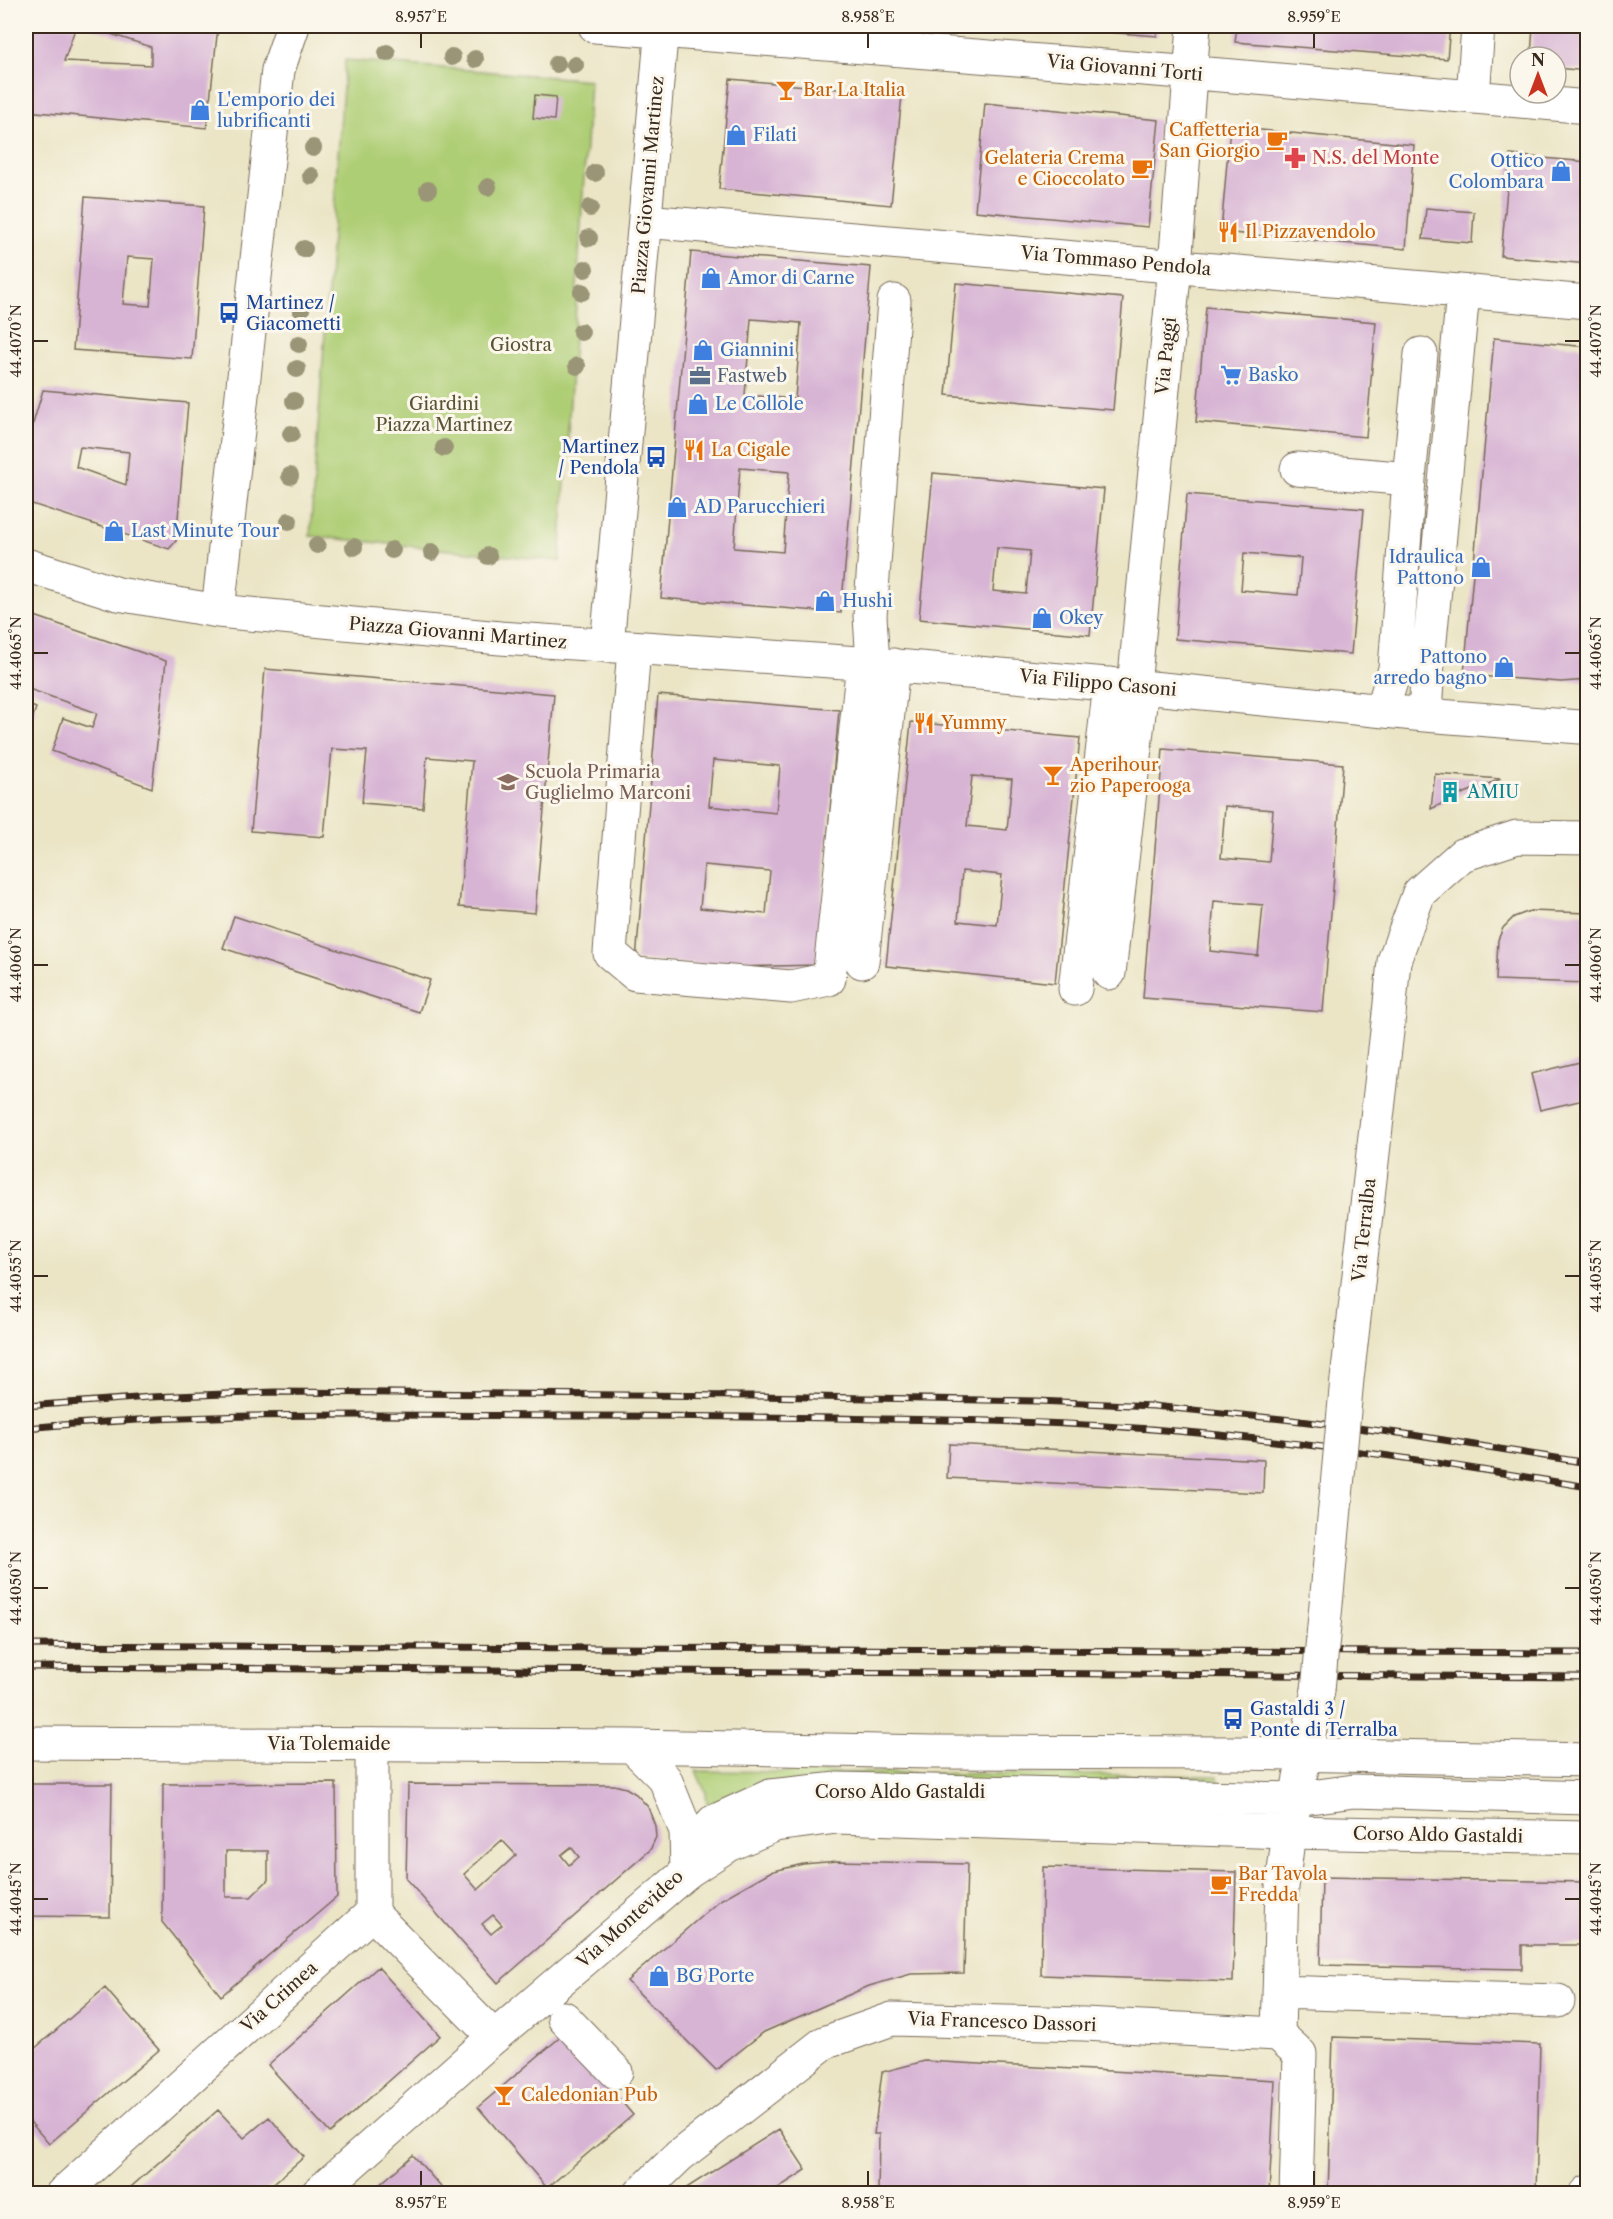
<svg xmlns="http://www.w3.org/2000/svg" width="1613" height="2219" font-family="'Libre Caslon Text',serif">
<style>
.green{fill:#aece75;stroke:#747c4a;stroke-width:1.5}
.building{fill:#d7b3d4;fill-rule:evenodd}
.lines{fill:none;stroke-linecap:round;stroke-linejoin:round}
.minor-casing{stroke:#796b59;stroke-width:35}
.major-casing{stroke:#796b59;stroke-width:35}
.minor{stroke:#fff;stroke-width:33}
.major{stroke:#fff;stroke-width:33}
.rail-casing{stroke:#3b2a1e;stroke-width:7}
.rail{stroke:#fbf7ec;stroke-width:4.5;stroke-dasharray:14;stroke-linecap:butt}
.minor-bridge-casing{stroke:#796b59;stroke-width:35;stroke-linecap:butt}
.minor-bridge{stroke:#fff;stroke-width:33}
.tree{fill:#9a9576}
.ticks{fill:none;stroke:#3b2a1e;stroke-width:2}
.labels{text-anchor:middle;dominant-baseline:central;stroke-width:6;stroke-linejoin:round;paint-order:stroke}
.street-label{font-size:18px;fill:#3b2a1e;stroke:#fbf7ec}
.food-label{font-size:18px;fill:#c56008;stroke:#fbf7ec;text-anchor:start}
.shop-label{font-size:18px;fill:#366cbe;stroke:#fbf7ec;text-anchor:start}
.health-label{font-size:18px;fill:#be3a42;stroke:#fbf7ec;text-anchor:start}
.transit-label{font-size:18px;fill:#164399;stroke:#fbf7ec;text-anchor:start}
.park-label{font-size:18px;fill:#585334;stroke:#fbf7ec}
.service-label{font-size:18px;fill:#4e5e75;stroke:#fbf7ec;text-anchor:start}
.education-label{font-size:18px;fill:#785e54;stroke:#fbf7ec;text-anchor:start}
.culture-label{font-size:18px;fill:#0d838f;stroke:#fbf7ec;text-anchor:start}
.neatline{fill:none;stroke:#3b2a1e;stroke-width:2}
.ticks-label{font-size:15px;text-anchor:middle;fill:#3b2a1e}
</style>
<rect width="100%" height="100%" fill="#fbf7ec"/>
<filter id="ink" filterUnits="userSpaceOnUse"><feTurbulence type="fractalNoise" baseFrequency=".0167" numOctaves="2"/><feDisplacementMap in="SourceGraphic" scale="12" xChannelSelector="R" yChannelSelector="G"/><feConvolveMatrix kernelMatrix="1 2 1 2 8 2 1 2 1" color-interpolation-filters="sRGB"/></filter>
<filter id="wash" filterUnits="userSpaceOnUse"><feTurbulence type="fractalNoise" baseFrequency=".008" numOctaves="4" result="noise"/><feDisplacementMap in="SourceGraphic" scale="24" xChannelSelector="R" yChannelSelector="G"/><feGaussianBlur stdDeviation="1.35" result="paint"/><feColorMatrix in="noise" values="0 0 0 0 0 0 0 0 0 0 0 0 0 0 0 0 0 1.4 0 .05"/><feComposite in="paint" operator="in"/></filter>
<g filter="url(#wash)">
<rect width="100%" height="100%" fill="#ebe5c6"/>
<path class="green" d="M345,60L590,80L560,561L310,536Z
M696,1771L1218,1776L1219,1785L708,1812L706,1793Z"/>
<g id="blocks">
<path class="building" d="M26,26H76L64,61L151,65V47L86,26H218L207,128L26,111Z
M1041,26H1158L1157,36L1040,27Z
M1237,26H1450L1447,59L1235,42Z
M1533,26H1588V71L1556,68V57H1531Z
M730,79L902,95L891,205L719,189Z
M535,95L556,97L554,120L533,118Z
M985,103L1159,120L1148,227L975,211Z
M1230,127L1414,145L1406,249L1221,232Z
M1510,155L1588,162V264L1501,256Z
M85,197L204,206L192,359L73,350ZM127,257L154,259L150,306L123,304Z
M1426,208L1474,212L1472,243L1423,239Z
M691,252L871,267L841,613L661,598ZM751,319L801,323L795,399L745,395ZM740,468L789,472L783,552L734,548Z
M956,283L1123,298L1113,410L946,395Z
M1206,307L1376,322L1366,437L1196,422Z
M1494,338L1588,347V680L1561,682L1464,675Z
M43,390L188,403L176,541L169,549L26,502V447ZM80,447L129,452L126,485L76,467Z
M933,473L1104,489L1090,635L919,619ZM997,548L1030,551L1026,594L993,591Z
M1187,494L1364,509L1351,654L1175,639ZM1244,553L1301,558L1298,595L1241,590Z
M26,613L166,661L152,788L52,751L63,718L92,728L97,713L26,688Z
M265,669L554,694L535,913L459,907L472,761L427,757L423,808L362,803L367,751L332,749L324,837L251,831Z
M658,695L839,710L816,965L736,967L636,960ZM713,760L780,766L776,813L709,806ZM704,865L770,871L766,914L700,908Z
M26,704L36,708L26,737Z
M911,722L1080,738L1055,983L886,966ZM972,776L1012,779L1007,830L967,826ZM962,871L1002,875L997,925L958,921Z
M1163,749L1343,764L1323,1012L1143,998ZM1225,806L1273,810L1269,862L1221,858ZM1214,901L1263,905L1258,956L1210,951Z
M1435,774L1501,779L1462,794L1431,809Z
M1530,911L1588,913V983L1496,980L1498,940L1503,928L1514,917Z
M234,916L430,980L419,1012L223,948Z
M1588,1060V1099L1540,1110L1531,1074Z
M949,1444L1264,1460L1263,1493L947,1478Z
M336,1783L337,1897L221,1996L162,1922L163,1784ZM226,1851H268V1880L251,1897H226Z
M26,1784H112L110,1917L26,1916Z
M408,1784L614,1785L626,1788L636,1794L648,1807L655,1826L656,1837L650,1850L498,1983L406,1879ZM502,1840L516,1855L478,1890L464,1874ZM571,1847L579,1857L569,1865L561,1855ZM493,1915L502,1925L491,1934L482,1924Z
M838,1861L967,1864L964,1973L911,1974L869,1986L764,2032L716,2070L627,1981L720,1900L770,1872L803,1864Z
M1043,1867L1236,1872L1233,1982L1041,1975Z
M1322,1877L1588,1882V1945H1522V1969L1320,1965Z
M378,1967L440,2036L330,2133L268,2065Z
M105,1988L159,2050L49,2144L26,2117V2056Z
M564,2034L633,2115L547,2188L478,2107Z
M1333,2037L1540,2044L1536,2194H1328Z
M925,2061L1275,2080L1269,2194H878L879,2134H874L882,2072Z
M1588,2061V2089H1587L1580,2062Z
M218,2110L244,2138L269,2117L304,2157L261,2194H123Z
M779,2129L806,2170L769,2194H677Z
M413,2155L447,2194H370L377,2187Z"/>
</g>
</g>
<g filter="url(#ink)">
<use href="#blocks" fill-opacity="0" stroke="#796b59" stroke-width="1.5"/>
<g class="lines">
<defs>
<path id="minor" d="M595,26L1233,76L1588,107
M1473,97L1478,26
M645,221L1588,302
M1297,469L1409,479
M26,565L118,594L218,611L500,638L873,664L1142,687L1425,715L1580,727L1588,726
M218,611L278,70L293,26
M607,646L662,26
M634,648L610,953L635,974L791,987L829,979L863,663
M873,664L870,616L894,301
M1134,686L1175,266L1194,26
M1382,710L1395,669L1409,479L1421,354
M1425,715L1428,662L1463,292
M862,962L893,665
M1109,973L1142,687
M1075,989L1110,684
M1389,1014L1394,961L1419,893L1462,855L1517,837L1588,838
M687,1872L713,1822L770,1796L837,1789L1296,1799L1354,1791L1588,1798
M372,1913L494,2037
M1279,1992L1558,2001
M564,2018L616,2072
M1278,2034L1300,2054L1296,2194
M62,2194L372,1913V1745
M640,2194L679,2156L824,2043L892,2019L1084,2024L1278,2034L1282,1887L1289,1832L1318,1690
M1586,2194L1588,2192"/>
<path id="major" d="M26,1743L632,1746L932,1752L1236,1753L1588,1760
M632,1746L665,1779L686,1831L687,1872
M317,2194L494,2037L687,1872L728,1845L775,1825L837,1817L1289,1832L1588,1838"/>
</defs>
<use href="#minor" class="minor-casing"/>
<use href="#major" class="major-casing"/>
<use href="#minor" class="minor"/>
<use href="#major" class="major"/>
<defs>
<path id="rail" d="M26,1406L150,1397L275,1392L752,1396L1037,1401L1153,1406L1292,1420L1406,1434L1588,1463
M26,1428C206,1411 387,1415 568,1416C673,1416 778,1417 883,1419C973,1420 1061,1422 1151,1429C1297,1440 1442,1463 1588,1487
M26,1645L1588,1653
M26,1667L1588,1677"/>
</defs>
<use href="#rail" class="rail-casing"/>
<use href="#rail" class="rail"/>
<defs>
<path id="minor-bridge" d="M1318,1690L1347,1379L1389,1014"/>
</defs>
<use href="#minor-bridge" class="minor-bridge-casing"/>
<use href="#minor-bridge" class="minor-bridge"/>
</g>
<g class="tree">
<circle cx="387" cy="53" r="9"/>
<circle cx="452" cy="57" r="9"/>
<circle cx="475" cy="59" r="9"/>
<circle cx="557" cy="64" r="9"/>
<circle cx="575" cy="65" r="9"/>
<circle cx="313" cy="148" r="9"/>
<circle cx="595" cy="173" r="9"/>
<circle cx="311" cy="176" r="9"/>
<circle cx="488" cy="187" r="9"/>
<circle cx="428" cy="190" r="9"/>
<circle cx="590" cy="208" r="9"/>
<circle cx="589" cy="238" r="9"/>
<circle cx="304" cy="249" r="9"/>
<circle cx="585" cy="269" r="9"/>
<circle cx="582" cy="292" r="9"/>
<circle cx="301" cy="310" r="9"/>
<circle cx="581" cy="332" r="9"/>
<circle cx="299" cy="344" r="9"/>
<circle cx="577" cy="366" r="9"/>
<circle cx="297" cy="369" r="9"/>
<circle cx="294" cy="401" r="9"/>
<circle cx="291" cy="434" r="9"/>
<circle cx="444" cy="448" r="9"/>
<circle cx="290" cy="476" r="9"/>
<circle cx="289" cy="521" r="9"/>
<circle cx="317" cy="545" r="9"/>
<circle cx="354" cy="547" r="9"/>
<circle cx="392" cy="550" r="9"/>
<circle cx="432" cy="552" r="9"/>
<circle cx="488" cy="556" r="9"/>
</g>
</g>
<path class="ticks" d="M421,33V48M868,33V48M1314,33V48M33,341H48M1565,341H1580M33,653H48M1565,653H1580M33,965H48M1565,965H1580M33,1276H48M1565,1276H1580M33,1588H48M1565,1588H1580M33,1899H48M1565,1899H1580M421,2171V2186M868,2171V2186M1314,2171V2186"/>
<defs>
<symbol id="bar-bare" viewBox="-9 -9 18 18"><path d="M-6-5H6L.8 .8V4.5H3.5V6h-7V4.5H-.8V.8Z" fill="#e8710a" stroke="#fbf7ec" stroke-width="2.5" paint-order="stroke"/></symbol>
<symbol id="shop-bare" viewBox="-9 -9 18 18"><path d="M-5-2.5h2.3a2.7 3.5 0 0 1 5.4 0H5L5.5 6h-11ZM-1.5-2.5h3a1.5 2.3 0 0 0-3 0Z" fill="#3f7fe0" stroke="#fbf7ec" stroke-width="2.5" paint-order="stroke"/></symbol>
<symbol id="cafe-bare" viewBox="-9 -9 18 18"><path d="M-5.5-4.5H6V0H3Q3 3.5 0 3.5H-2.5Q-5.5 3.5-5.5 0ZM3-3.2v2h1.7v-2ZM-6 4.5H4V6H-6Z" fill="#e8710a" stroke="#fbf7ec" stroke-width="2.5" paint-order="stroke"/></symbol>
<symbol id="pharmacy-bare" viewBox="-9 -9 18 18"><path d="M-2-6h4v4h4v4h-4v4h-4v-4h-4v-4h4Z" fill="#e0444e" stroke="#fbf7ec" stroke-width="2.5" paint-order="stroke"/></symbol>
<symbol id="restaurant-bare" viewBox="-9 -9 18 18"><path d="M-5-6h1v4h1v-4h1v4h1v-4h1v5L-1.5 .5V6h-2V.5L-5-1ZM5-6V6H3V1.5H1.5Q1.5-4 5-6Z" fill="#e8710a" stroke="#fbf7ec" stroke-width="2.5" paint-order="stroke"/></symbol>
<symbol id="bus-bare" viewBox="-9 -9 18 18"><path d="M-5-6H5V4H4V6H2V4H-2V6H-4V4H-5ZM-3.5-4V0h7V-4ZM-3.5 1.2v1.5H-2V1.2ZM2 1.2v1.5H3.5V1.2Z" fill="#1a4fb4" stroke="#fbf7ec" stroke-width="2.5" paint-order="stroke"/></symbol>
<symbol id="supermarket-bare" viewBox="-9 -9 18 18"><path d="M-6-5.5h2.5l.6 2H6L4.5 2H-2.5L-4.4-4H-6ZM-1.5 3.2a1.3 1.3 0 1 0 .1 0ZM3 3.2a1.3 1.3 0 1 0 .1 0Z" fill="#3f7fe0" stroke="#fbf7ec" stroke-width="2.5" paint-order="stroke"/></symbol>
<symbol id="office-bare" viewBox="-9 -9 18 18"><path d="M-6-3h4V-5.5h4V-3h4V5H-6ZM-1-4.5V-3h2v-1.5ZM-6 0V1H6V0Z" fill="#5c6f8a" stroke="#fbf7ec" stroke-width="2.5" paint-order="stroke"/></symbol>
<symbol id="school-bare" viewBox="-9 -9 18 18"><path d="M0-5L7-2L0 1L-7-2ZM-4 1L0 2.5L4 1V4Q0 6-4 4Z" fill="#8d6e63" stroke="#fbf7ec" stroke-width="2.5" paint-order="stroke"/></symbol>
<symbol id="building-bare" viewBox="-9 -9 18 18"><path d="M-4-6H4V6H1V3H-1V6H-4ZM-2.5-4.3h1.7v1.8h-1.7ZM.8-4.3h1.7v1.8H.8ZM-2.5-1h1.7V.8h-1.7ZM.8-1h1.7V.8H.8Z" fill="#0f9aa8" stroke="#fbf7ec" stroke-width="2.5" paint-order="stroke"/></symbol>
</defs>
<g fill-rule="evenodd">
<use href="#bar-bare" x="771" y="75" width="30" height="30"/>
<use href="#shop-bare" x="185" y="95" width="30" height="30"/>
<use href="#shop-bare" x="721" y="120" width="30" height="30"/>
<use href="#cafe-bare" x="1262" y="125" width="30" height="30"/>
<use href="#pharmacy-bare" x="1280" y="143" width="30" height="30"/>
<use href="#cafe-bare" x="1127" y="153" width="30" height="30"/>
<use href="#shop-bare" x="1546" y="156" width="30" height="30"/>
<use href="#restaurant-bare" x="1213" y="217" width="30" height="30"/>
<use href="#shop-bare" x="696" y="263" width="30" height="30"/>
<use href="#bus-bare" x="214" y="298" width="30" height="30"/>
<use href="#shop-bare" x="688" y="335" width="30" height="30"/>
<use href="#supermarket-bare" x="1216" y="360" width="30" height="30"/>
<use href="#office-bare" x="685" y="361" width="30" height="30"/>
<use href="#shop-bare" x="683" y="389" width="30" height="30"/>
<use href="#restaurant-bare" x="679" y="435" width="30" height="30"/>
<use href="#bus-bare" x="641" y="442" width="30" height="30"/>
<use href="#shop-bare" x="662" y="492" width="30" height="30"/>
<use href="#shop-bare" x="99" y="516" width="30" height="30"/>
<use href="#shop-bare" x="1466" y="552" width="30" height="30"/>
<use href="#shop-bare" x="810" y="586" width="30" height="30"/>
<use href="#shop-bare" x="1027" y="603" width="30" height="30"/>
<use href="#shop-bare" x="1489" y="652" width="30" height="30"/>
<use href="#restaurant-bare" x="909" y="708" width="30" height="30"/>
<use href="#bar-bare" x="1038" y="760" width="30" height="30"/>
<use href="#school-bare" x="493" y="767" width="30" height="30"/>
<use href="#building-bare" x="1435" y="777" width="30" height="30"/>
<use href="#bus-bare" x="1218" y="1704" width="30" height="30"/>
<use href="#cafe-bare" x="1206" y="1869" width="30" height="30"/>
<use href="#shop-bare" x="644" y="1961" width="30" height="30"/>
<use href="#bar-bare" x="489" y="2080" width="30" height="30"/>
</g>
<g class="labels">
<g class="street-label">
<text transform="translate(1125 68) rotate(5)">Via Giovanni Torti</text>
<text transform="translate(648 185) rotate(-85)">Piazza Giovanni Martinez</text>
<text transform="translate(1116 261) rotate(5)">Via Tommaso Pendola</text>
<text transform="translate(1166 356) rotate(-84)">Via Paggi</text>
<text transform="translate(458 633) rotate(5)">Piazza Giovanni Martinez</text>
<text transform="translate(1098 683) rotate(5)">Via Filippo Casoni</text>
<text transform="translate(1364 1230) rotate(-84)">Via Terralba</text>
<text x="329" y="1744">Via Tolemaide</text>
<text x="900" y="1792">Corso Aldo Gastaldi</text>
<text transform="translate(1438 1835) rotate(1)">Corso Aldo Gastaldi</text>
<text transform="translate(630 1919) rotate(-42)">Via Montevideo</text>
<text transform="translate(279 1997) rotate(-42)">Via Crimea</text>
<text transform="translate(1002 2022) rotate(2)">Via Francesco Dassori</text>
</g>
<g class="food-label">
<text x="803" y="90">Bar La Italia</text>
<text x="1260" y="130" text-anchor="end">Caffetteria<tspan x="1260" dy="21">San Giorgio</tspan></text>
<text x="1125" y="158" text-anchor="end">Gelateria Crema<tspan x="1125" dy="21">e Cioccolato</tspan></text>
<text x="1245" y="232">Il Pizzavendolo</text>
<text x="711" y="450">La Cigale</text>
<text x="941" y="723">Yummy</text>
<text x="1070" y="765">Aperihour<tspan x="1070" dy="21">zio Paperooga</tspan></text>
<text x="1238" y="1874">Bar Tavola<tspan x="1238" dy="21">Fredda</tspan></text>
<text x="521" y="2095">Caledonian Pub</text>
</g>
<g class="shop-label">
<text x="217" y="100">L'emporio dei<tspan x="217" dy="21">lubrificanti</tspan></text>
<text x="753" y="135">Filati</text>
<text x="1544" y="161" text-anchor="end">Ottico<tspan x="1544" dy="21">Colombara</tspan></text>
<text x="728" y="278">Amor di Carne</text>
<text x="720" y="350">Giannini</text>
<text x="1248" y="375">Basko</text>
<text x="715" y="404">Le Collole</text>
<text x="694" y="507">AD Parucchieri</text>
<text x="131" y="531">Last Minute Tour</text>
<text x="1464" y="557" text-anchor="end">Idraulica<tspan x="1464" dy="21">Pattono</tspan></text>
<text x="842" y="601">Hushi</text>
<text x="1059" y="618">Okey</text>
<text x="1487" y="657" text-anchor="end">Pattono<tspan x="1487" dy="21">arredo bagno</tspan></text>
<text x="676" y="1976">BG Porte</text>
</g>
<g class="health-label">
<text x="1312" y="158">N.S. del Monte</text>
</g>
<g class="transit-label">
<text x="246" y="303">Martinez /<tspan x="246" dy="21">Giacometti</tspan></text>
<text x="639" y="447" text-anchor="end">Martinez<tspan x="639" dy="21">/ Pendola</tspan></text>
<text x="1250" y="1709">Gastaldi 3 /<tspan x="1250" dy="21">Ponte di Terralba</tspan></text>
</g>
<g class="park-label">
<text x="521" y="345">Giostra</text>
<text x="444" y="404">Giardini<tspan x="444" dy="21">Piazza Martinez</tspan></text>
</g>
<g class="service-label">
<text x="717" y="376">Fastweb</text>
</g>
<g class="education-label">
<text x="525" y="772">Scuola Primaria<tspan x="525" dy="21">Guglielmo Marconi</tspan></text>
</g>
<g class="culture-label">
<text x="1467" y="792">AMIU</text>
</g>
</g>
<rect width="1613" height="2219" fill="none" stroke="#fbf7ec" stroke-width="66"/>
<g transform="translate(1538 75)"><circle r="28" fill="#fbf7ec" stroke="#aea59a" stroke-width="1.5"/>
<path d="M0-4.5L10 22L0 15L-10 22Z" fill="#c8321e"/>
<text y="-9" font-size="16" font-weight="bold" text-anchor="middle" fill="#3b2a1e">N</text>
</g>
<rect x="33" y="33" width="1547" height="2153" class="neatline"/>
<g class="ticks-label">
<text x="421" y="22">8.957°E</text>
<text x="868" y="22">8.958°E</text>
<text x="1314" y="22">8.959°E</text>
<text transform="translate(16 341) rotate(-90)" y="5">44.4070°N</text>
<text transform="translate(1596 341) rotate(-90)" y="5">44.4070°N</text>
<text transform="translate(16 653) rotate(-90)" y="5">44.4065°N</text>
<text transform="translate(1596 653) rotate(-90)" y="5">44.4065°N</text>
<text transform="translate(16 965) rotate(-90)" y="5">44.4060°N</text>
<text transform="translate(1596 965) rotate(-90)" y="5">44.4060°N</text>
<text transform="translate(16 1276) rotate(-90)" y="5">44.4055°N</text>
<text transform="translate(1596 1276) rotate(-90)" y="5">44.4055°N</text>
<text transform="translate(16 1588) rotate(-90)" y="5">44.4050°N</text>
<text transform="translate(1596 1588) rotate(-90)" y="5">44.4050°N</text>
<text transform="translate(16 1899) rotate(-90)" y="5">44.4045°N</text>
<text transform="translate(1596 1899) rotate(-90)" y="5">44.4045°N</text>
<text x="421" y="2208">8.957°E</text>
<text x="868" y="2208">8.958°E</text>
<text x="1314" y="2208">8.959°E</text>
</g>
</svg>
